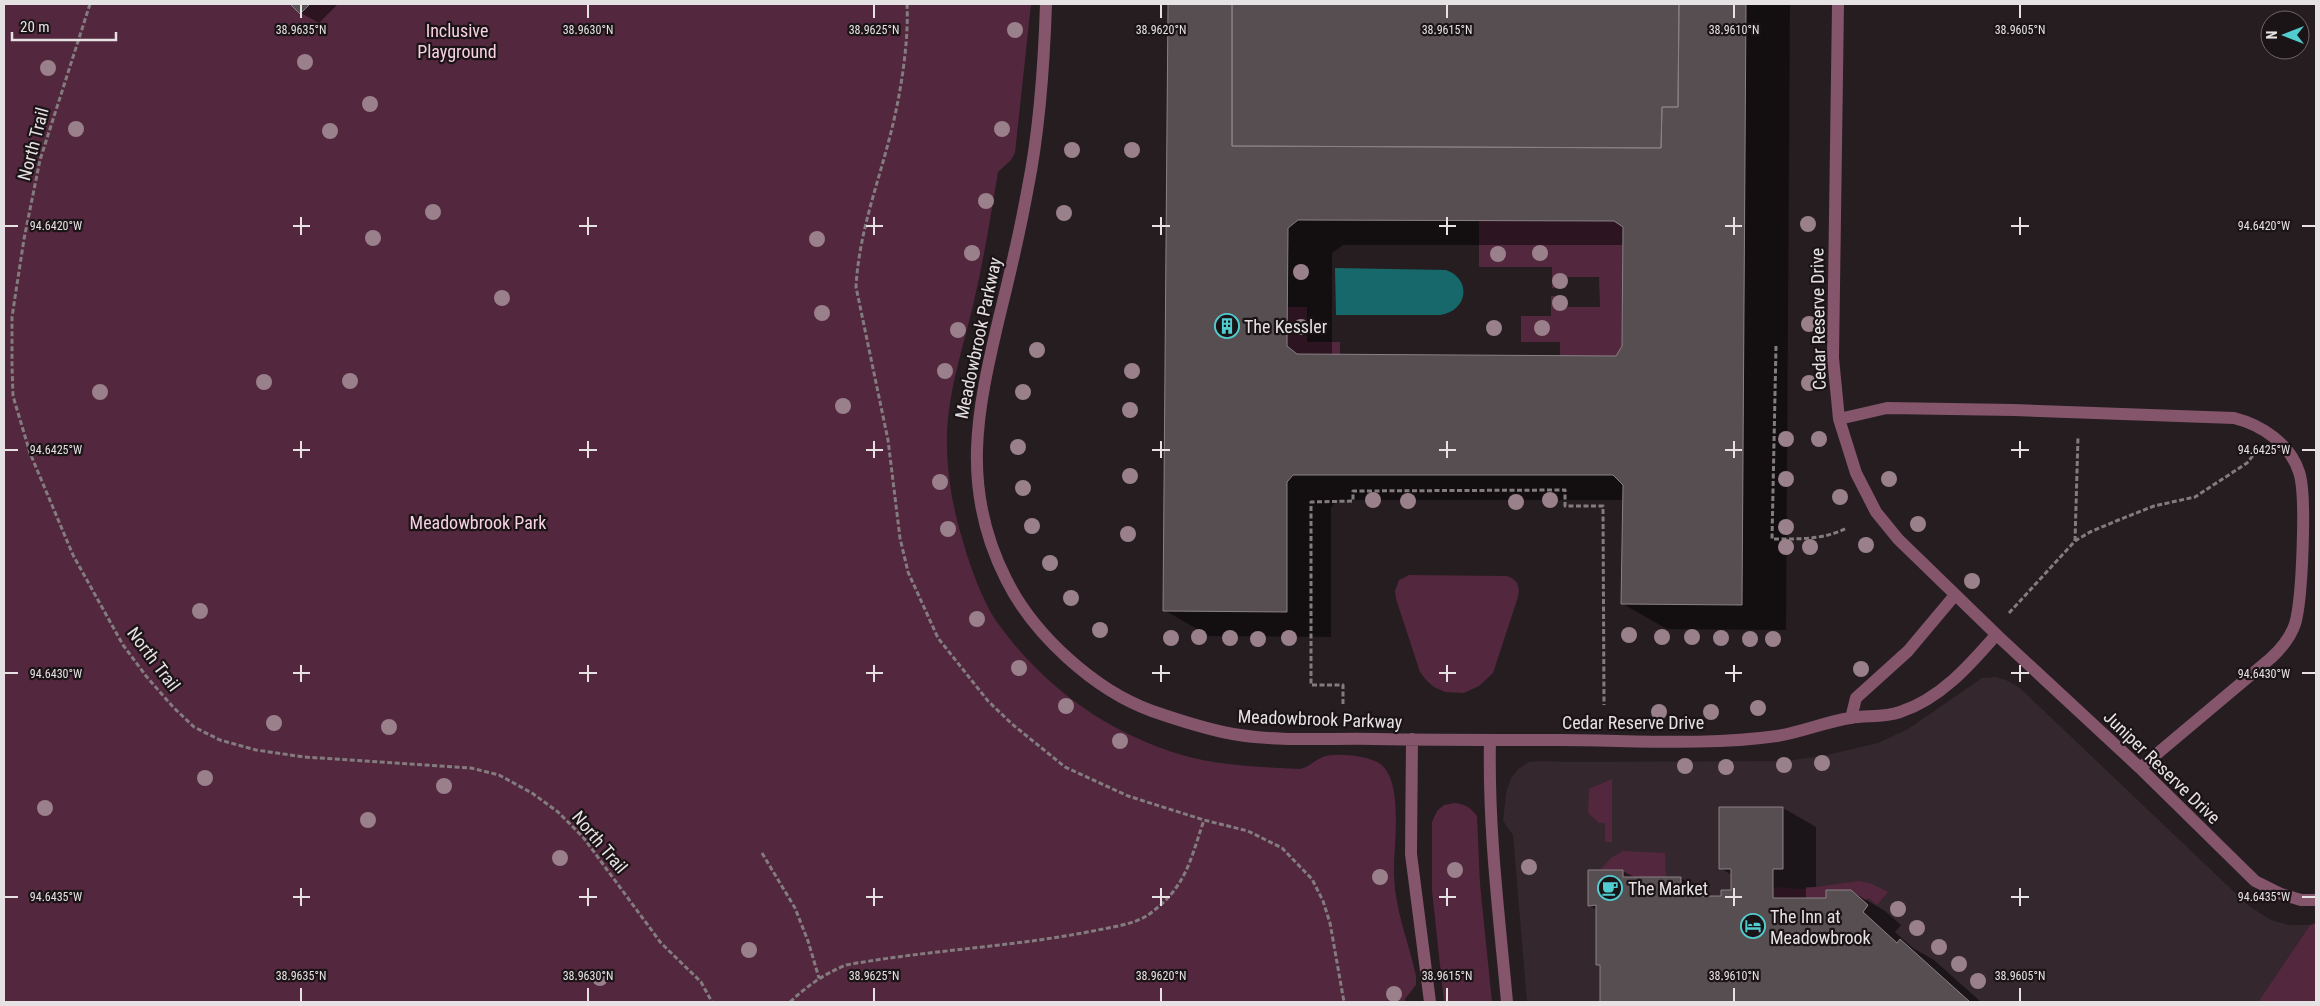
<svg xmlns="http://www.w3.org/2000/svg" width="2320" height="1006" font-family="'Roboto Condensed',sans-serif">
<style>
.built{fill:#34272d}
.green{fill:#53273d}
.water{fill:#16686a}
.shadow{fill:#0007;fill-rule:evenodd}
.building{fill:#564e51;stroke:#8a8184;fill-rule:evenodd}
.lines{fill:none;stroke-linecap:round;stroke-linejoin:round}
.path{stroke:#837c7f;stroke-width:3;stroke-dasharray:5 2.5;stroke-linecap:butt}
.minor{stroke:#84556b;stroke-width:12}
.tree{fill:#99808a}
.ticks{fill:none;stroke:#e6e1e3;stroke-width:2}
.labels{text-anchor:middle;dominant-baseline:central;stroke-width:4.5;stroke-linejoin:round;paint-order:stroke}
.park-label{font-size:18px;fill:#f8d1e1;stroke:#1b1417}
.street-label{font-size:18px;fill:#e6e1e3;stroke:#1b1417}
.poi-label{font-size:18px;fill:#e6e1e3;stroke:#1b1417;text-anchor:start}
.ticks-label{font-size:12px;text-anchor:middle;fill:#e6e1e3;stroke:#1b1417;stroke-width:4.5;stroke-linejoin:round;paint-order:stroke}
</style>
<rect width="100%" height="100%" fill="#251d20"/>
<path class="built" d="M1996,677L2006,680L2020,688L2249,906L2271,920L2289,925H2310L2258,1002H1527L1513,835L1503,821L1506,793L1511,778L1518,769L1529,762L1544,761L1566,762L1786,761L1827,755L1878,743L1908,729L1982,678Z"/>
<path class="green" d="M4,4H1031L1015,153L1011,160L998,172C991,215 984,258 974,301C964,345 949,388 947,433C946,468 952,505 962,538C969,563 978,588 990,611C998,625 1009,638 1019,650C1063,700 1118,736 1182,755C1221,766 1260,767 1300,769C1310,767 1314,760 1323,757C1334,752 1368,756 1379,763C1405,780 1393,847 1394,876C1395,910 1409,943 1416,976V985L1405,999V1002H4Z
M1479,220L1614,221L1623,227L1622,346L1616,356H1560V342H1521V316H1551V296H1566L1567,307H1600L1599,277H1567L1566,288H1552V267H1479Z
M1288,307H1307V342H1340V355L1297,354L1287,346Z
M1409,575L1507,576C1518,580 1520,586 1518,597L1493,673L1479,686L1464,693L1445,692L1434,687L1426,680L1420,672L1396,599L1395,591L1399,580Z
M1612,779V842H1605V823H1599L1588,813L1589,789Z
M1454,803C1465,804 1470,807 1477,816L1480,884L1492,1002H1444L1432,891V822L1437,811L1444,805Z
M1623,851L1665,853L1666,877H1623V870H1600L1611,858Z
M1859,881L1872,884L1888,892L1877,905L1868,898L1864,902L1851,890H1826V898H1773V887L1801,889Z
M2316,923V1002H2258L2310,925Z"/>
<path class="water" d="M1335,268L1446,270C1472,279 1468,311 1440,315H1336Z"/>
<path class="shadow" d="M291,4H338L319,23L301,13Z
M1170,4H1790L1786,630L1667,629L1623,604L1624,500H1337L1331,508V637L1209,636L1164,610ZM1343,245H1624L1623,346L1616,357L1332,356V253Z
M1783,808L1816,827V887H1806V899H1827L1851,891L1885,911L1901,925L1895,932L1913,948L1934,960L1981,1002H1601V966L1597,964V910L1589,905L1623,871L1636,878H1681L1713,897H1722L1732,891V875L1720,868Z"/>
<path class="building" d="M290,4H310L300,14Z
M1168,4H1232V146L1661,148L1662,107H1678L1679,4H1746L1742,605L1621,604L1623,485L1613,475H1293L1287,482V612L1163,611ZM1298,220L1614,221L1623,227L1622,346L1616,356L1297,354L1287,346L1288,228Z
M1232,4H1679L1678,107H1662L1661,148L1232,146Z
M1719,807H1783V869H1773V898H1826V890H1851L1868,905L1863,912L1897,943L1900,939L1970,1002H1600V965H1596V905L1588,906V870H1623V877H1681V896H1721V890H1731V869H1719Z"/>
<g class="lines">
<path class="path" d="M90,4L40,160L24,239L12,317V366L13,396L30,453L73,555L123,645L146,676L173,707L194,727L220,740L256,750L304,757L471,768L499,775L532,793L558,812L583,837L661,943L701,982L712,1002
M907,4C909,40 901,92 892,128C879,182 859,231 856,287L888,440L900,538L908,572L938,638L988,701L1012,724L1065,767L1128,796L1204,820L1248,831L1282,848L1312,879L1323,901L1330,923L1344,1002
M1776,346L1772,539C1798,539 1823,540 1847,528
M2075,541L2078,437
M2009,613L2075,541L2090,532L2121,519L2154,506L2195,497L2247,463L2255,453
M1343,704V685H1311V502L1353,501V491L1565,490V506H1603L1604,705
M762,853L795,908L808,941L819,978
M790,1002C807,986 824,974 846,965C928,950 1012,947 1093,931C1111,927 1133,925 1148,915C1186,888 1190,861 1204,820"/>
<path class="minor" d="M1046,4C1044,65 1040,127 1028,187C1020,231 1010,274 999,318C977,411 960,488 1006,579C1033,634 1094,690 1152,711C1178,720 1205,729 1233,734C1279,742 1328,738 1375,739C1436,740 1498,740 1559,740C1630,740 1706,746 1777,736C1802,732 1825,722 1850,718C1866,715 1883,718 1900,712C1940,699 1969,666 1996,635
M1838,4L1833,358L1839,419L1856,473L1876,512L1898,539L2000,638L2140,768L2255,881L2281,894L2301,900H2316
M1839,419L1887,408L2014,410L2234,418C2262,425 2290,444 2299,472C2307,495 2302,601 2295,624C2290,638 2282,648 2271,658L2140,768
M1851,718L1856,698L1908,651L1955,595
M1412,739L1411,854L1430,1002
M1490,740C1488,828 1499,915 1507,1002"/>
</g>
<g class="tree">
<circle cx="1015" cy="30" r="8"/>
<circle cx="305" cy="62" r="8"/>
<circle cx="48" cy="68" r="8"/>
<circle cx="370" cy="104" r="8"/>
<circle cx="76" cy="129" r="8"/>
<circle cx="1002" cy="129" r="8"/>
<circle cx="330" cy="131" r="8"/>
<circle cx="1072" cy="150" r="8"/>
<circle cx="1132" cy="150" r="8"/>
<circle cx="986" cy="201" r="8"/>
<circle cx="433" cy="212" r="8"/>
<circle cx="1064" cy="213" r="8"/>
<circle cx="1808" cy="224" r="8"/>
<circle cx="373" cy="238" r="8"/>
<circle cx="817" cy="239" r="8"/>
<circle cx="972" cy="253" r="8"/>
<circle cx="1540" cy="253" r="8"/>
<circle cx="1498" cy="254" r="8"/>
<circle cx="1301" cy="272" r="8"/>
<circle cx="1560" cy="281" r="8"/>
<circle cx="502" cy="298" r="8"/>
<circle cx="1560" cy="303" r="8"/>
<circle cx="822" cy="313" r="8"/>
<circle cx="1809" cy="324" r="8"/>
<circle cx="1301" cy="327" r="8"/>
<circle cx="1494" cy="328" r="8"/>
<circle cx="1542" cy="328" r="8"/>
<circle cx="958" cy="330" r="8"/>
<circle cx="1037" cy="350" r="8"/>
<circle cx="945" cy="371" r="8"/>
<circle cx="1132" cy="371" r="8"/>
<circle cx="350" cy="381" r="8"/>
<circle cx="264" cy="382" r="8"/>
<circle cx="1809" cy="383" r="8"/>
<circle cx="100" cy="392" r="8"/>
<circle cx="1023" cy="392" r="8"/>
<circle cx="843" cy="406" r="8"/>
<circle cx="1130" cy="410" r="8"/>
<circle cx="1786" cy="439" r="8"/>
<circle cx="1819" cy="439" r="8"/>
<circle cx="1018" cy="447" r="8"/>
<circle cx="1130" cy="476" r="8"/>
<circle cx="1786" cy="479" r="8"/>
<circle cx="1889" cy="479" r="8"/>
<circle cx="940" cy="482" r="8"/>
<circle cx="1023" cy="488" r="8"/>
<circle cx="1840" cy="497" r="8"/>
<circle cx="1373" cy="500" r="8"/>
<circle cx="1550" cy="500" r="8"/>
<circle cx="1408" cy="501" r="8"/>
<circle cx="1516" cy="502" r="8"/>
<circle cx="1918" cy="524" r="8"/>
<circle cx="1032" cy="526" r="8"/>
<circle cx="1786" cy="527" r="8"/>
<circle cx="948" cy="529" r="8"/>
<circle cx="1128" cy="534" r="8"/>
<circle cx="1866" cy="545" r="8"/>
<circle cx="1786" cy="547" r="8"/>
<circle cx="1810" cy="547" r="8"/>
<circle cx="1050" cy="563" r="8"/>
<circle cx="1972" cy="581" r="8"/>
<circle cx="1071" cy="598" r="8"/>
<circle cx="200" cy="611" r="8"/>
<circle cx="977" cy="619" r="8"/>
<circle cx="1100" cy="630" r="8"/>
<circle cx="1629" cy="635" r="8"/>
<circle cx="1199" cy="637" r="8"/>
<circle cx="1662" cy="637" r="8"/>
<circle cx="1692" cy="637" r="8"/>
<circle cx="1171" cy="638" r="8"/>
<circle cx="1230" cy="638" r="8"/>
<circle cx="1289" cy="638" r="8"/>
<circle cx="1721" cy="638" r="8"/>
<circle cx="1258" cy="639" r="8"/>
<circle cx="1750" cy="639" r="8"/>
<circle cx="1773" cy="639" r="8"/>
<circle cx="1019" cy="668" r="8"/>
<circle cx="1861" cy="669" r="8"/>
<circle cx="1066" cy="706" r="8"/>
<circle cx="1758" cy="708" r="8"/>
<circle cx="1659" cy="712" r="8"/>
<circle cx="1711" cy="712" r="8"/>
<circle cx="274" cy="723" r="8"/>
<circle cx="389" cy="727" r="8"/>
<circle cx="1120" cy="741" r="8"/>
<circle cx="1822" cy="763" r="8"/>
<circle cx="1784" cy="765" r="8"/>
<circle cx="1685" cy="766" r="8"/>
<circle cx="1726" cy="767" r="8"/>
<circle cx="205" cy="778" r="8"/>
<circle cx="444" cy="786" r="8"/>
<circle cx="45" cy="808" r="8"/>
<circle cx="368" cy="820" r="8"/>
<circle cx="560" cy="858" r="8"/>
<circle cx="1529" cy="867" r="8"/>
<circle cx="1455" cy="870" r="8"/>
<circle cx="1380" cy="877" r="8"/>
<circle cx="1898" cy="909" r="8"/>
<circle cx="1917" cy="928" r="8"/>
<circle cx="1939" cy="947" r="8"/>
<circle cx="749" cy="950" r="8"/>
<circle cx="1959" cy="964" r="8"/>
<circle cx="600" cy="978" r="8"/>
<circle cx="1978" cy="981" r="8"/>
<circle cx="1394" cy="994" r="8"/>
</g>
<path class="ticks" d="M301,5V18M588,5V18M874,5V18M1161,5V18M1447,5V18M1734,5V18M2020,5V18M301,217V235M588,217V235M874,217V235M1161,217V235M1447,217V235M1734,217V235M2020,217V235M5,226H18M293,226H310M579,226H597M866,226H883M1152,226H1170M1439,226H1456M1725,226H1742M2011,226H2029M2302,226H2315M301,441V458M588,441V458M874,441V458M1161,441V458M1447,441V458M1734,441V458M2020,441V458M5,450H18M293,450H310M579,450H597M866,450H883M1152,450H1170M1439,450H1456M1725,450H1742M2011,450H2029M2302,450H2315M301,665V682M588,665V682M874,665V682M1161,665V682M1447,665V682M1734,665V682M2020,665V682M5,673H18M293,673H310M579,673H597M866,673H883M1152,673H1170M1439,673H1456M1725,673H1742M2011,673H2029M2302,673H2315M301,888V906M588,888V906M874,888V906M1161,888V906M1447,888V906M1734,888V906M2020,888V906M5,897H18M293,897H310M579,897H597M866,897H883M1152,897H1170M1439,897H1456M1725,897H1742M2011,897H2029M2302,897H2315M301,988V1001M588,988V1001M874,988V1001M1161,988V1001M1447,988V1001M1734,988V1001M2020,988V1001"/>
<defs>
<symbol id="building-ring" viewBox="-11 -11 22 22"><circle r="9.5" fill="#1b1417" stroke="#52cdcf" stroke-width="1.5"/><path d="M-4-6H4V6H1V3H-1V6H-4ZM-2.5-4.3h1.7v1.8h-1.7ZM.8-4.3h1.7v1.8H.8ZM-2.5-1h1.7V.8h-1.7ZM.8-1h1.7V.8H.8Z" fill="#52cdcf"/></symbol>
<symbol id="cafe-ring" viewBox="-11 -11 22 22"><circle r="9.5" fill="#1b1417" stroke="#52cdcf" stroke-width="1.5"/><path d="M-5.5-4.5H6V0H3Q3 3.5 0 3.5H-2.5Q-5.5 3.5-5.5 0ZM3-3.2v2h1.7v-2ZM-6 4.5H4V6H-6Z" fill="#52cdcf"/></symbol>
<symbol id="hotel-ring" viewBox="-11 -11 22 22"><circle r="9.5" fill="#1b1417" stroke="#52cdcf" stroke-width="1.5"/><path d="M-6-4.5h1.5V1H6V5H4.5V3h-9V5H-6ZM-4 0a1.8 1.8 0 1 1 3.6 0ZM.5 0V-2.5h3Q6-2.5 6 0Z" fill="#52cdcf"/></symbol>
</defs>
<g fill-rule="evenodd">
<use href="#building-ring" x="1213" y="312" width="28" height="28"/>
<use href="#cafe-ring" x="1596" y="874" width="28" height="28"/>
<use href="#hotel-ring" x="1739" y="912" width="28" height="28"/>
</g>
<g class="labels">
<g class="park-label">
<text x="457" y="30">Inclusive<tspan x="457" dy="21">Playground</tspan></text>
<text x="478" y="522">Meadowbrook Park</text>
</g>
<g class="street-label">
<text transform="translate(33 144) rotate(-75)">North Trail</text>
<text transform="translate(1818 319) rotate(-91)">Cedar Reserve Drive</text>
<text transform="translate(978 338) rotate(-78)">Meadowbrook Parkway</text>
<text transform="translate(154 659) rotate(53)">North Trail</text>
<text transform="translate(1320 719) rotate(2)">Meadowbrook Parkway</text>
<text x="1633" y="722">Cedar Reserve Drive</text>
<text transform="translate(2162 767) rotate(44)">Juniper Reserve Drive</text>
<text transform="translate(600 842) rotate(50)">North Trail</text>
</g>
<g class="poi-label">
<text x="1244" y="326">The Kessler</text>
<text x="1628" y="888">The Market</text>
<text x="1770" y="916">The Inn at<tspan x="1770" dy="21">Meadowbrook</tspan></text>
</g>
</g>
<g class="ticks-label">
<text x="301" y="34">38.9635°N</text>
<text x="588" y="34">38.9630°N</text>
<text x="874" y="34">38.9625°N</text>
<text x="1161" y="34">38.9620°N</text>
<text x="1447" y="34">38.9615°N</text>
<text x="1734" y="34">38.9610°N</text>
<text x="2020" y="34">38.9605°N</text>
<text x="2264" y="230">94.6420°W</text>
<text x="56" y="230">94.6420°W</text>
<text x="2264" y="454">94.6425°W</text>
<text x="56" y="454">94.6425°W</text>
<text x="2264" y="678">94.6430°W</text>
<text x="56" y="678">94.6430°W</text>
<text x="2264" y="901">94.6435°W</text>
<text x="56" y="901">94.6435°W</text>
<text x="301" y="980">38.9635°N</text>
<text x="588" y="980">38.9630°N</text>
<text x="874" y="980">38.9625°N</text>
<text x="1161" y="980">38.9620°N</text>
<text x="1447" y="980">38.9615°N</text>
<text x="1734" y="980">38.9610°N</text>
<text x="2020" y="980">38.9605°N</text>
</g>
<rect width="2320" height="1006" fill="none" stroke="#e6e1e3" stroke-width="10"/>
<g transform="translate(2285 35) rotate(270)"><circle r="24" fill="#1b1417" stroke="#6c6669"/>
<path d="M0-4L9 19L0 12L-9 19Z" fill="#52cdcf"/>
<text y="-8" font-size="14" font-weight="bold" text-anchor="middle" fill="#e6e1e3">N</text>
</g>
<path d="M12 32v8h104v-8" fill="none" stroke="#e6e1e3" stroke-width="2.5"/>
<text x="20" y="32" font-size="15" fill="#e6e1e3" stroke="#1b1417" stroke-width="4" paint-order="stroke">20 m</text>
</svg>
